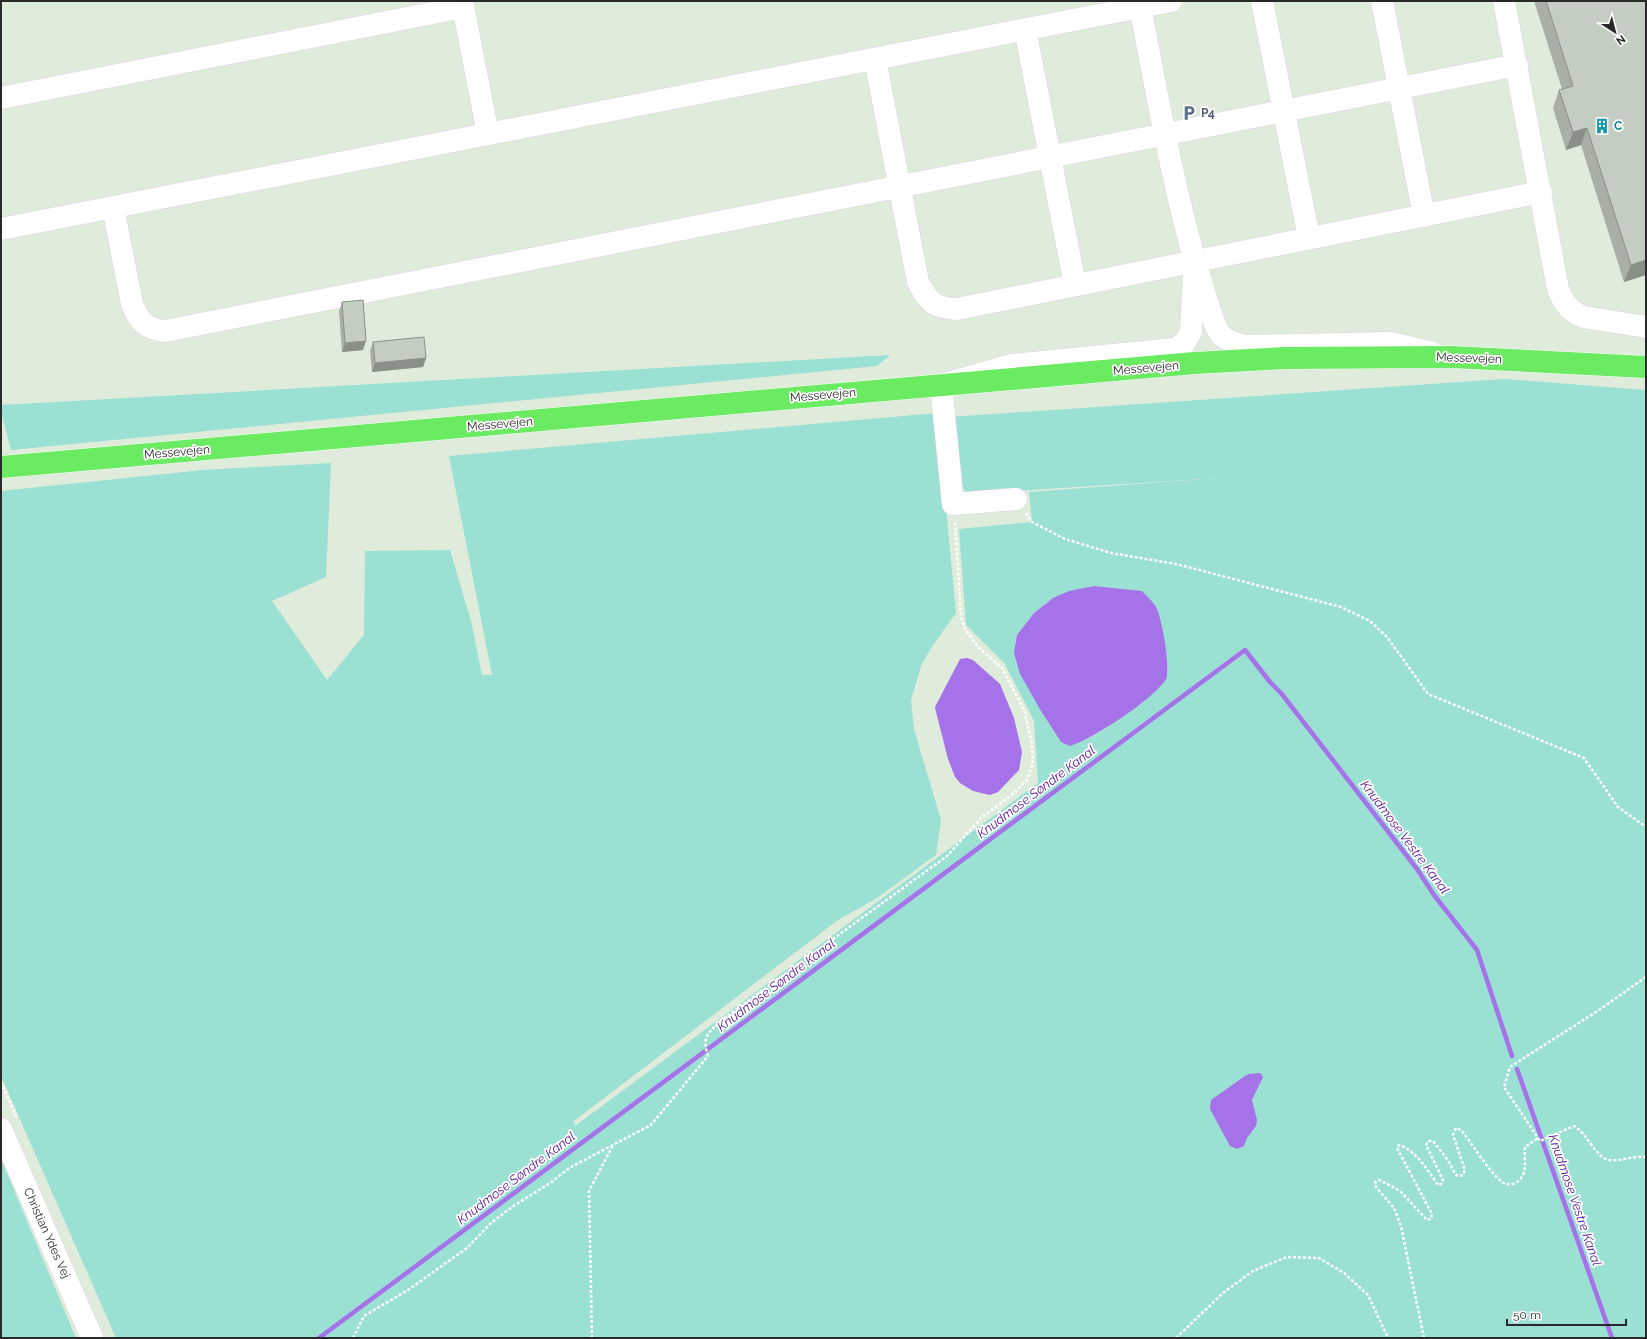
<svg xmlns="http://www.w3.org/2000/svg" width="1647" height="1339" font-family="Raleway,sans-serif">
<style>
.green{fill:#9ae0d3;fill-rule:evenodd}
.water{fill:#a672e9}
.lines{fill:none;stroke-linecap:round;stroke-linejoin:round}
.stream{stroke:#a672e9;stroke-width:4.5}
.minor-casing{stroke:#e1d1e2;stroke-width:23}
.major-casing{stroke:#fff;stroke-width:23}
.path{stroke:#fff;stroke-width:2.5;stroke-dasharray:3 2;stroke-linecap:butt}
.minor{stroke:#fff;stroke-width:22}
.major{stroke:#6aeb61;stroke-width:22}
.wall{fill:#a8b0a6}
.shaded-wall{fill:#889087}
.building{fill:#c3cdc1;stroke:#889087}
.labels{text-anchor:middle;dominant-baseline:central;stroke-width:3.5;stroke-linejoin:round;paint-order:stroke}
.service-label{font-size:12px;font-weight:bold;fill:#4e5e75;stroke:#fff;text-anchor:start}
.culture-label{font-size:12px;font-weight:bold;fill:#0d838f;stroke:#fff;text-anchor:start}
.street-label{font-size:12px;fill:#292929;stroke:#fff}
.water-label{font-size:13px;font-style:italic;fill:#551294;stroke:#fff}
</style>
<rect width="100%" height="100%" fill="#dfebdb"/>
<path class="green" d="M890,355L877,366L11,450L1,411V405Z
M1504,379L1646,390V1338H116L1,1076V491L203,470L331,463L326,577L272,601L327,680L364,635L365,551L450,550L471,621L482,675H492L449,456L937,413L956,613L931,648L921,666L911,700L914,729L941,820L936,855L877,898L838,920L574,1121L575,1126L1038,783L1034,721L1005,664L966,625L959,529L1032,522L1029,492L1218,478L984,493H967L956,481L949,417ZM1094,586L1142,591C1148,599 1155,607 1160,616C1161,619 1169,669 1168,673C1166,687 1102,733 1089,738C1080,740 1070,740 1061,742L1041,711L1017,635L1034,613L1053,598ZM1249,1074L1262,1077L1252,1100L1256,1126L1247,1138L1243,1146L1237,1149Z
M1,1159L76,1338H1Z"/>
<path class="water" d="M1094,586L1142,591C1147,596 1153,602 1156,607C1162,616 1171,671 1166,679C1154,699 1093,739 1070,746L1061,742L1041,711L1020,674L1014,653L1017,635L1034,613L1053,598L1069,591Z
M967,658L973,660L1000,684L1014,718L1022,752L1019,770L998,792L990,795L973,791L960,783L955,777L948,759L936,712L935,707L960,659Z
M1260,1073L1263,1077L1252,1100L1257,1120L1256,1126L1247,1138L1244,1146L1237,1149L1230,1146L1210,1109L1211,1100L1245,1076L1249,1074Z"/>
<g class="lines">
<path class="stream" d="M1517,1069L1612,1338
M319,1338L1245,650L1270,682L1281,693L1417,869L1434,895L1477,950L1512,1056"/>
<defs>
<path id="minor" d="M462,1L488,134
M1139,1C1158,98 1174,197 1204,291C1207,301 1215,330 1222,336C1228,341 1237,343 1244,346L1391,343L1433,353
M1262,1L1309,238
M1382,1L1424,216
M1504,1L1558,289C1563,302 1569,311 1583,317L1646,327
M1025,29L1075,285
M875,59L918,282C929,302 933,308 957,309L1541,192
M1,98L463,7
M113,207L132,304C139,321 145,329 165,331L1517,65
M1,229L1171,1
M1016,499L953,504L941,385L1011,365L1174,349L1184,344L1191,332L1194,275
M1,1129L92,1338"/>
<path id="major" d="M1,467L1195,363L1285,358L1451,357L1646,367"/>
</defs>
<use href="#minor" class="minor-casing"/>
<use href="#major" class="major-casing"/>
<path class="path" d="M1026,513L1032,522L1065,539L1111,553L1176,564L1341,607L1370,621L1387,637L1428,694L1584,758L1618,807L1646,827
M1646,977L1599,1010L1510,1067L1504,1087L1540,1141L1574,1126C1587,1133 1596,1158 1609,1160C1621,1162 1634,1155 1646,1157
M1,1082L17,1118
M353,1338L364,1316L408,1290L467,1248L491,1223L512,1207L550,1183L571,1167L651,1125L708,1056C701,1036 709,1032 723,1019L947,856L982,817L1013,794L1027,780L1033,763L1032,744L1024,710L1002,668L979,648L966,631L961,617L955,522
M592,1338L589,1191L613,1145
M1176,1338L1223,1293L1253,1271L1287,1257L1319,1258L1344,1273L1368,1295L1388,1338
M1424,1338L1401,1226L1394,1208L1376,1187L1375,1182L1380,1180L1400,1191L1427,1220L1431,1219L1432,1214L1397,1148L1399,1145C1417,1151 1428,1171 1438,1185L1441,1184L1443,1180L1426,1145L1428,1141H1433L1447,1159L1456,1175L1460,1176L1463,1175L1465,1170L1453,1135L1456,1128L1461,1130C1472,1143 1489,1172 1502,1182C1511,1188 1521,1182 1524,1172C1526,1165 1524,1155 1525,1147L1538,1138"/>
<use href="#minor" class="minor"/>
<use href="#major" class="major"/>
</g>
<path class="wall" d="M1534,1H1646V275L1624,282L1581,145L1566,150L1553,108L1559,90L1562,89Z
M342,302L363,350L342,352L339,311Z
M373,342L426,358L423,367L372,372L370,351Z"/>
<path class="shaded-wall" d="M1587,128L1581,145L1566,150L1573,132Z
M1646,260V275L1624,282L1631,265Z
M366,341L363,350L342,352L345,343Z
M426,358L423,367L372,372L375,363Z"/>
<path class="building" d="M1546,1H1646V260L1631,265L1587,128L1573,132L1559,90L1573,86Z
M363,300L366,341L345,343L342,302Z
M424,337L426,358L375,363L373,342Z"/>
<defs>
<symbol id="parking-bare" viewBox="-9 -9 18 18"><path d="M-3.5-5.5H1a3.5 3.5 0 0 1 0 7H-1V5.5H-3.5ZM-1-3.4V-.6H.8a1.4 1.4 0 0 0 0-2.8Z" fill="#5c6f8a" stroke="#fff" stroke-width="2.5" paint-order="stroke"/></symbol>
<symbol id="building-bare" viewBox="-9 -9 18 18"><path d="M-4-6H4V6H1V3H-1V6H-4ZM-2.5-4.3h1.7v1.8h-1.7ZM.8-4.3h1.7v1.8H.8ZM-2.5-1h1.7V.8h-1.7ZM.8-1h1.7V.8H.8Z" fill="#0f9aa8" stroke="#fff" stroke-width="2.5" paint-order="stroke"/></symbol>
</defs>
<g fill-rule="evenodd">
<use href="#parking-bare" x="1178" y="102" width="22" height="22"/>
<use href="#building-bare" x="1591" y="115" width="22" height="22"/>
</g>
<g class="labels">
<g class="service-label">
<text x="1201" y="113">P4</text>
</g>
<g class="culture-label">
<text x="1614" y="126">C</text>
</g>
<g class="street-label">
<text transform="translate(1469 358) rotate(2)">Messevejen</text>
<text transform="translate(1146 368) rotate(-5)">Messevejen</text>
<text transform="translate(823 395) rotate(-5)">Messevejen</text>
<text transform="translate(500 424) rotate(-5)">Messevejen</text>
<text transform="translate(177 452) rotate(-5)">Messevejen</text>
<text transform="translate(47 1233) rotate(66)">Christian Ydes Vej</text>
</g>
<g class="water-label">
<text transform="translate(1036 792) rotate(-37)">Knudmose Søndre Kanal</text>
<text transform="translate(1405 837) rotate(53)">Knudmose Vestre Kanal</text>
<text transform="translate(776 985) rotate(-37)">Knudmose Søndre Kanal</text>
<text transform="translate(516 1178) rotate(-37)">Knudmose Søndre Kanal</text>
<text transform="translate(1575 1200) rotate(71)">Knudmose Vestre Kanal</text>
</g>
</g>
<rect width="1647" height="1339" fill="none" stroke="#292929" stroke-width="4"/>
<g transform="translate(1615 32) rotate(144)" stroke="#ffffff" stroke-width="3" paint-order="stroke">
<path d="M0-3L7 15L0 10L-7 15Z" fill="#292929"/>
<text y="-6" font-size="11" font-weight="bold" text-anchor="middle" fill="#292929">N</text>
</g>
<path d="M1507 1319v6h119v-6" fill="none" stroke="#292929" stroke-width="2"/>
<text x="1513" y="1319" font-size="12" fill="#292929" stroke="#ffffff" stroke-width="3" paint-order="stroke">50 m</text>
</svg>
